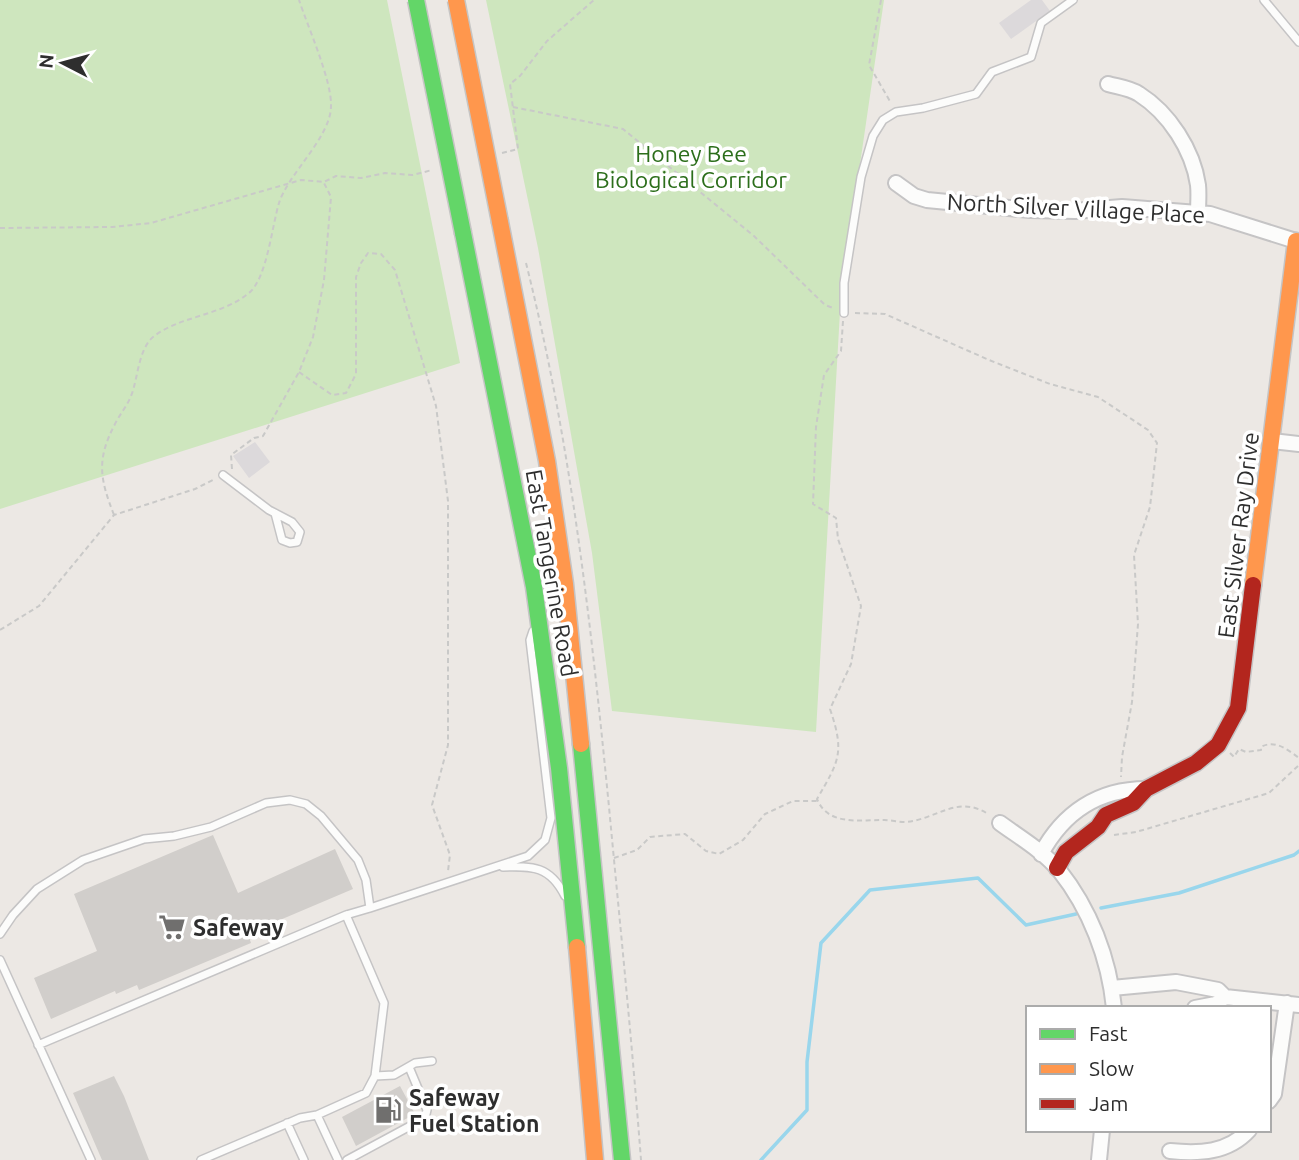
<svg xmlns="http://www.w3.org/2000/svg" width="1299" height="1160" font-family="Ubuntu,sans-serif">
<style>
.industrial{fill:#dcd9db}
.green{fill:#cee6be}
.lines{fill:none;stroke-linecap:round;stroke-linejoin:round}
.stream{stroke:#99d6ec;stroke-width:3.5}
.building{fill:#d1cecb}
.lane-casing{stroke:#c5c4c5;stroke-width:10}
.street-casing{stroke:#c5c4c5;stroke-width:18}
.fast-casing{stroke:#c5c4c5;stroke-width:19}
.slow-casing{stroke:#c5c4c5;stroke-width:19}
.jam-casing{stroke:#c5c4c5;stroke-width:19}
.path{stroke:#c9c9c8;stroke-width:2;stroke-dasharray:5 3.5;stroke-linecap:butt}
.lane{stroke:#fcfcfb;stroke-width:7}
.street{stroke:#fcfcfb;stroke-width:14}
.fast{stroke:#63d668;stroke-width:16}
.slow{stroke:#ff974d;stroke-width:16}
.jam{stroke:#b3261e;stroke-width:16}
.fast-bridge-casing{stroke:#c6c5c4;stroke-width:19;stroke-linecap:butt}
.slow-bridge-casing{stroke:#c6c5c4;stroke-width:19;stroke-linecap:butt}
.fast-bridge{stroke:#63d668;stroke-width:16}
.slow-bridge{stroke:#ff974d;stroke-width:16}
.labels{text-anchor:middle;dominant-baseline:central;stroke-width:7;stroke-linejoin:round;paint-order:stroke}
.park-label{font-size:23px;fill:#2c6e1b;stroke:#fff}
.street-label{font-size:23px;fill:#2e2e2e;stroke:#fff}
.poi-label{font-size:23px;font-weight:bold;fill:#2e2e2e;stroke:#fff;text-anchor:start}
</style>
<rect width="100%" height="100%" fill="#ece8e4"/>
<path class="industrial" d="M1031,0H1042L1050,11L1011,39L999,23Z
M255,442L270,462L249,478L233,456Z"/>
<path class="green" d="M0,0H387L460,363L0,509Z
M486,0H884L841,294L816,732L612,711L592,553L538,248Z"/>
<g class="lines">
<path class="stream" d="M1101,908L1179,893L1294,855L1299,851
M761,1160L807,1110V1062L821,943L870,890L978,878L1026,925L1076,914"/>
</g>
<path class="building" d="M213,835L238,893L335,849L353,889L254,931L255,934L249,937L251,943L139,990L137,985L116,994L115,991L51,1019L34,978L97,951L74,894Z
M114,1076L124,1096L149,1160H102L73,1093Z
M400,1086L415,1114L356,1146L342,1117Z"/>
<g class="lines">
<defs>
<path id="lane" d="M1264,0L1299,42
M844,313V283L861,177L873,136L883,120L896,112L923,108L976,94L992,72L1031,57L1041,23L1073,0
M223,475L269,510L292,522L300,532L297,542L290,543L282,540L275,513
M503,867C533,866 550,866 565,896
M370,908L528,856L545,840L551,818L530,640L533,631
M0,934L13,915L37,889L83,860L144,839L174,836L211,827L266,803L290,800L306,804L321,816L358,860L366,880L370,908L346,915L384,1003L375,1076L366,1093L317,1115L300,1118L201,1160
M0,960L91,1160
M38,1045L346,915
M375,1076L394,1075L415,1063L432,1061
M317,1115L338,1160
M287,1123L304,1160
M347,1160L425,1118L427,1110L409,1067"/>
<path id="street" d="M1108,84C1119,87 1130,88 1139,94C1169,113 1193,150 1198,185C1199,194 1198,204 1198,213
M896,183L914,196L927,200L1030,210L1075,211L1122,207L1210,214L1299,242
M1272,441L1299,444
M1000,823C1019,837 1043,851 1059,870C1090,909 1109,958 1114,1008
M1041,854C1063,813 1098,789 1146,789
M1112,988L1176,982L1218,990L1225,997L1299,1005
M1195,1008L1216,1004L1225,997
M1269,1101L1274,1094L1287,1003
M1170,1151C1199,1154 1228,1153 1249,1130
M1099,1160L1102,1130"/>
<path id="fast" d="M463,233L534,587L559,768L577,947
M581,744L622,1160"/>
<path id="slow" d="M500,222L547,461L565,584L581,744
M1253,585L1296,241
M577,947L595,1160"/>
<path id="jam" d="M1057,868L1066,852L1098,827L1106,815L1133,803L1146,789L1196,763L1218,745L1238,708L1253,585"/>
</defs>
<use href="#lane" class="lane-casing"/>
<use href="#street" class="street-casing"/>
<use href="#fast" class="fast-casing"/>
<use href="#slow" class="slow-casing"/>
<use href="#jam" class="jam-casing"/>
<path class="path" d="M881,0L869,65L891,103
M513,107L623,129L754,236L825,305L833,308
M502,153L518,149L510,84L520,76L547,41L594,0
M0,228L112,227L151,223L301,180L324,182L336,176L361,178L385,173L413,175L432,170
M526,263C571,442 591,624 609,807C620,924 632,1042 641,1160
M855,313L885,314L989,360L1050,384L1098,397L1148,430L1157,443L1150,507L1134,555L1138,624L1132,702L1122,757L1121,777
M843,321L841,351L824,375L816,427L813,504L836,518L838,539L861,606L851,664L830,709C845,753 839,761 817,799C828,826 859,820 884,820C891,820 898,822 905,822C936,820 957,794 988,814
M299,372L332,395L346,393L356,374V277L361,263L368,253L381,254L395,270L436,406L448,501V745L432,805L450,855L448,871
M232,469L231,455L254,438L263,436L299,372L313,337L324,280L331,197L324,183
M114,515C100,479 96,460 115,424C120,414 127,406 131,396C138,379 138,350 153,337C179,316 221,316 249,293C267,278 272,226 279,203C288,174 331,137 331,106C332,81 308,27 299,0
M0,630L39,606L114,515L195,489L213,480
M1230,753L1234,757L1239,749L1246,752L1261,750V747C1275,739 1288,750 1299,758
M1114,835L1136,832L1269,793L1299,765
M614,858L637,850L650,837L685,834L706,851L719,854L743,840L765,814L793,801H817"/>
<use href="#lane" class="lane"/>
<use href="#street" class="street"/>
<use href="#fast" class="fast"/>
<use href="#slow" class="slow"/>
<use href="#jam" class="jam"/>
<defs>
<path id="fast-bridge" d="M416,0L463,233"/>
<path id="slow-bridge" d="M456,0L500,222"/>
</defs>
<use href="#fast-bridge" class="fast-bridge-casing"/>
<use href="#slow-bridge" class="slow-bridge-casing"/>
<use href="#fast-bridge" class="fast-bridge"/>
<use href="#slow-bridge" class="slow-bridge"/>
</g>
<defs>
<symbol id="supermarket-bare" viewBox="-9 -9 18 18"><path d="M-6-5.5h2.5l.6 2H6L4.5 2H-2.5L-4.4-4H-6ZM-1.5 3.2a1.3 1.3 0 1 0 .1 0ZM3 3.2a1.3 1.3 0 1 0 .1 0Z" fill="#706f6e" stroke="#fff" stroke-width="2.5" paint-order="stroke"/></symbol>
<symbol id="fuel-bare" viewBox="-9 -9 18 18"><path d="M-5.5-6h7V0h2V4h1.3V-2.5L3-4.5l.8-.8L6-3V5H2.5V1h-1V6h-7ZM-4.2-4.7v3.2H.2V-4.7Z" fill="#706f6e" stroke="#fff" stroke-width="2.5" paint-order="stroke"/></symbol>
</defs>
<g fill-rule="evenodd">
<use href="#supermarket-bare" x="153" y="908" width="38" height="38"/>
<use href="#fuel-bare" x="369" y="1091" width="38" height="38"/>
</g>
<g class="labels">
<g class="park-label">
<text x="691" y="153">Honey Bee<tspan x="691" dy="26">Biological Corridor</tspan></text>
</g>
<g class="street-label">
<text transform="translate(1076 208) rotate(3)">North Silver Village Place</text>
<text transform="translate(1238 535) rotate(-83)">East Silver Ray Drive</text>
<text transform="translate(552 573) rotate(80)">East Tangerine Road</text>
</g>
<g class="poi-label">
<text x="193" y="927">Safeway</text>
<text x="409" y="1097">Safeway<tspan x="409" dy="26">Fuel Station</tspan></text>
</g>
</g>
<rect x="1026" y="1006" width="245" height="126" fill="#ffffff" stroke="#ababab" stroke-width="2"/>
<rect x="1040" y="1029" width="35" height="10" fill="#63d668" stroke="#ababab" stroke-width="2"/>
<text x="1089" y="1041" font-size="21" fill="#2e2e2e">Fast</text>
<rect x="1040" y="1064" width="35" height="10" fill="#ff974d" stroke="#ababab" stroke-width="2"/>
<text x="1089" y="1076" font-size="21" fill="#2e2e2e">Slow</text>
<rect x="1040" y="1099" width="35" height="10" fill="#b3261e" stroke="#ababab" stroke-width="2"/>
<text x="1089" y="1111" font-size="21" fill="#2e2e2e">Jam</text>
<g transform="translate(63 63) rotate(276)" stroke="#ffffff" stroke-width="5" paint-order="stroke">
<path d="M0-5L12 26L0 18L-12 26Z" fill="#2e2e2e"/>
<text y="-10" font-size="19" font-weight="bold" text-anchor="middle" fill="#2e2e2e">N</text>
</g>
</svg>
